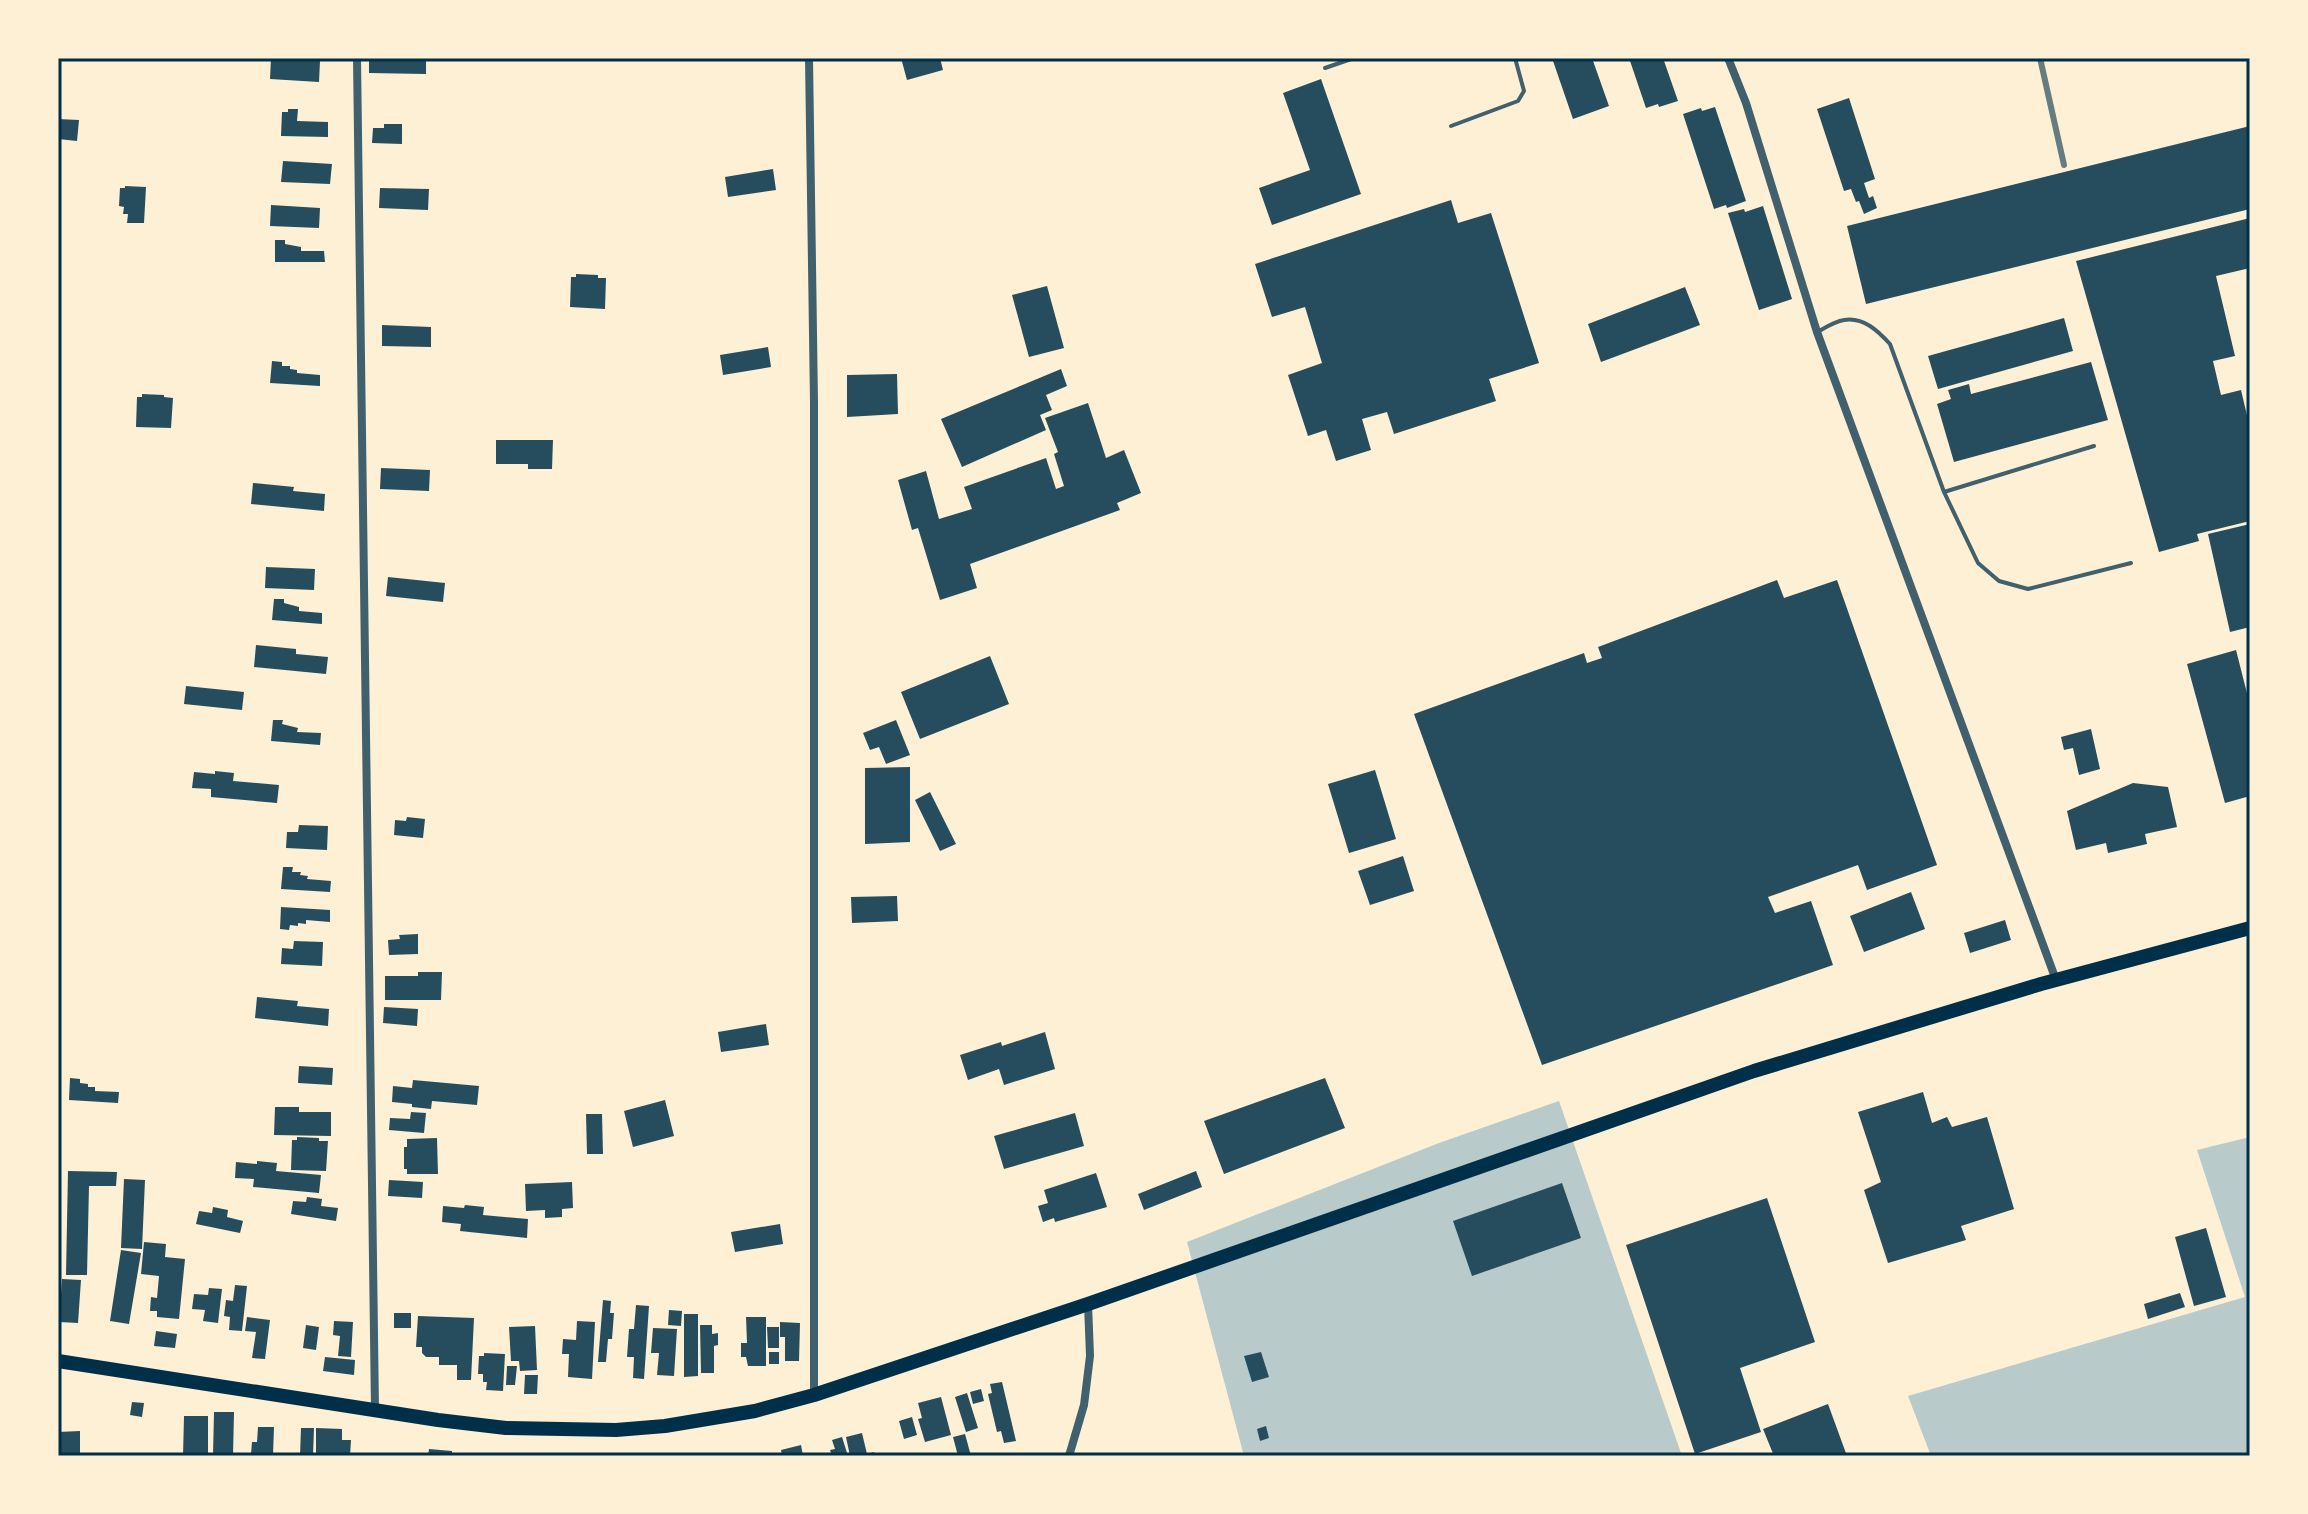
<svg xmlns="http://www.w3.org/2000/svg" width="2308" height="1514" font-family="Barlow,sans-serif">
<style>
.green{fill:#b9caca}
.building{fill:#264d5e}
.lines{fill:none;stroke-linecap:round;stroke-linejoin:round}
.service{stroke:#3f606c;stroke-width:4}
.minor{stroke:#3f606c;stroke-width:8}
.primary{stroke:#003049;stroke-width:14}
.rail{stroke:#657d81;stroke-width:6}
.neatline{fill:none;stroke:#003049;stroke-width:3}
</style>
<rect width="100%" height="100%" fill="#fdf0d5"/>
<path class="green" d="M1559,1101L1682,1456H1244L1187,1242L1439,1143Z
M2250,1137V1456H1931L1908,1396L2245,1297L2197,1150Z"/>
<path class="building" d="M271,58L320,61L319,82L270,79Z
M369,58H426V74L369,73Z
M901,58H940L943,70L907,80Z
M1552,58H1592L1609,106L1573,119Z
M1629,58H1663L1678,101L1659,107L1658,104L1646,108Z
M1321,79L1361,194L1272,225L1259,188L1310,170L1283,93Z
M1849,98L1875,179L1864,183L1869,198L1873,196L1877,208L1864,214L1859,201L1856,202L1851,189L1844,191L1817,109Z
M1715,107L1746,201L1727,208L1726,205L1714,209L1683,114L1701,108L1702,111Z
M288,109H298L297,121L328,122V137L281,136L282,112H288Z
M58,119L79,120L77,141L58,139Z
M384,124H402V144L372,143L373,128H384Z
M2250,126V209L1866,304L1847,226Z
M283,161L332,164L330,184L281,182Z
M773,169L776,190L728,197L725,177Z
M125,186L146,187L144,223H127L128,214H123L124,207L119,206L120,188H125Z
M380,188L429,189L428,210L379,208Z
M1451,200L1458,223L1491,213L1539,363L1489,379L1496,401L1394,434L1387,412L1362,419L1371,450L1336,461L1326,430L1308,436L1288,375L1322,363L1305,307L1272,317L1255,264Z
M271,205L320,208L319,228L270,226Z
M1763,206L1792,299L1759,310L1728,213L1744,209L1745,212Z
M2250,218V268L2216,276L2235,356L2213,361L2221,395L2241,390L2250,428V521L2197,534L2199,541L2159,552L2076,261Z
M275,240H285V244L301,247V251H324L325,262H275Z
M576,274L598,275V278H606L605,309L570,307L571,277H576Z
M1047,286L1064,348L1029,357L1012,295Z
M1685,287L1700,325L1601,362L1588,324Z
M2064,318L2073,351L1938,389L1928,356Z
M382,325L431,327V347L382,346Z
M768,347L771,367L723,375L720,355Z
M272,361L282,362V366H290V369L297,370V373L320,375V386L270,383Z
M2091,362L2108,420L1954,462L1937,404L1951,399L1948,390L1969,384L1971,394Z
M1061,369L1067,386L1046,395L1052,410L1040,415L1046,430L962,467L941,419Z
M897,374L898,414L847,417V375Z
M142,394L164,395V397L173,398L171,428L136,427L137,397H142Z
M1088,403L1106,458L1124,450L1141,493L1117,503L1120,510L970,564L977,588L940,600L918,528L912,530L898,480L926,471L939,519L972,509L964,487L1046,458L1056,489L1064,486L1054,454L1058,452L1045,418Z
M496,440H553L552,469H528V464H496Z
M381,468L430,470L429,491L380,489Z
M253,483L294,487L293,491L325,494L324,511L251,504Z
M2250,524V627L2230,632L2208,534Z
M266,567L315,569L314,590L265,588Z
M388,577L445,583L443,602L386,596Z
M1777,580L1784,598L1837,580L1937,865L1867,890L1858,865L1768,897L1775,913L1811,901L1833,965L1542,1065L1414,714L1584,653L1587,663L1602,658L1598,647Z
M274,599H284V603L299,607V611L322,613V624L272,620Z
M256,645L296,649V654L328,657L326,674L254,667Z
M2236,650L2250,705V796L2225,803L2187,664Z
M990,656L1009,704L920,739L901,692Z
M186,686L244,692L242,710L184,704Z
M273,720H283L282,724L298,728L297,732L321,733L320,745L271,741Z
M896,720L910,755L886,764L879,747L870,750L863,733Z
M2091,729L2100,769L2079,775L2073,748L2064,750L2061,737Z
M910,767V842L865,844V768Z
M1375,770L1396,839L1349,853L1328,784Z
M215,771L234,773L233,781L279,785L277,803L211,797V789L192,788L194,772L215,774Z
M2133,783L2168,787L2177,827L2145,834L2147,844L2108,853L2106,843L2076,850L2067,811Z
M930,792L956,844L940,851L915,800Z
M407,817L425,819L423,838L394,835L395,820L406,821Z
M299,825L328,826L327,850L286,848L287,832H298Z
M1403,856L1414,891L1370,905L1358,871Z
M283,867H293L292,872H301L300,875L308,876L307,879L331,881L330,892L281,889Z
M1911,892L1925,929L1864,952L1850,916Z
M897,896L898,921L852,923L851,897Z
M281,907L330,910V922L306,920V924L298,923V926L290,925L289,930L280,929Z
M2005,920L2011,940L1970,953L1964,933Z
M418,934V954L389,955L388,940L400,939L399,935Z
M294,941L323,942L322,966L281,964L282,948L293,949Z
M418,972H442L441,1000H385V976H418Z
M257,997L298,1001L297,1006L329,1009L328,1026L255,1018Z
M384,1007L418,1009L417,1026L383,1023Z
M766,1024L769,1045L721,1052L718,1032Z
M1045,1032L1055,1069L1004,1085L999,1069L968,1080L960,1055L1001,1042L1002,1046Z
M299,1066L333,1068L332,1085L298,1083Z
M70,1078L80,1079V1083L88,1084V1087H95V1091L119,1092L118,1103L69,1100Z
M1325,1078L1345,1128L1224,1174L1204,1121Z
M413,1080L479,1086L477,1105L432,1101L431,1109L412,1107V1104L392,1102L393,1086L412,1088Z
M1923,1092L1932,1123L1947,1117L1952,1127L1987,1117L2014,1209L1961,1226L1966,1240L1888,1263L1864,1190L1881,1182L1858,1112Z
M665,1100L674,1136L633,1147L624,1111Z
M275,1107H299V1112H331V1136L274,1135Z
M411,1112L426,1113L424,1133L389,1130L390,1118L410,1119Z
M1075,1113L1084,1146L1004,1169L994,1136Z
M586,1114H602L603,1154H587Z
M297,1137L319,1138V1141H328L326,1171L291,1170L292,1140H297Z
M437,1138L438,1174H407V1169H404V1147H407V1139Z
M257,1161L277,1163L276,1171L321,1175L319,1193L253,1187L254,1179L235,1178L236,1162L257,1164Z
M68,1171L117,1172L116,1186H89L87,1275H66Z
M1196,1171L1202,1187L1144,1210L1138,1194Z
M1096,1173L1107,1207L1055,1222L1054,1218L1043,1222L1038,1206L1048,1203L1044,1190Z
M124,1179L145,1180L142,1249L121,1248Z
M389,1180L423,1182L422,1198L388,1196Z
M572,1182L573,1208L562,1209V1217L545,1218V1210L526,1211L525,1184Z
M1562,1183L1581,1238L1472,1276L1453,1221Z
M307,1197L322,1199L321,1206L338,1208L336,1221L291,1214L293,1201L306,1202Z
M1767,1198L1815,1342L1740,1368L1761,1432L1695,1454L1626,1245Z
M465,1205L484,1207L483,1215L528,1219L527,1238L460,1231L461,1224L442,1222L443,1206L464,1208Z
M213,1207L228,1210L227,1217L243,1221L240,1233L196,1224L199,1211L212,1213Z
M780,1224L783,1244L735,1252L731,1232Z
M2206,1228L2226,1297L2194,1306L2175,1237Z
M144,1242L166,1244L165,1257L185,1259L179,1319L157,1317V1311H150L151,1297L157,1298L159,1276L141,1274Z
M121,1250L141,1253L129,1324L110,1321Z
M62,1279L81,1280L78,1323L59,1322Z
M235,1285L247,1286L242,1331L229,1330L230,1317L224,1316L226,1300L233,1301Z
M209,1288L222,1289L218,1323L203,1321L205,1310L192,1309L194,1294L208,1295Z
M2180,1293L2185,1307L2148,1319L2144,1304Z
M603,1300L611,1301L610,1313H614L612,1339H608L606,1362H598Z
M636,1305L649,1306L644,1379L633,1378L634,1357H627L629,1329H634Z
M669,1310L682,1311L681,1326L668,1325Z
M394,1313H411V1328H394Z
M684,1314H698V1376L684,1377Z
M418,1316L474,1318L471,1380H457V1365H439V1357H426L422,1353V1347H416Z
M247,1317L270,1320L265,1359L252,1358L256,1332L245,1331Z
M746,1317H766V1366H748L746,1357H741V1343H747Z
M334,1321L353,1322L351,1357L338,1356L340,1336L333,1335Z
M577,1321L595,1322L592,1379L568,1377L569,1354H562L563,1339L576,1340Z
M780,1322L800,1323L799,1361H785V1337H780Z
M306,1325L319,1327L316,1350L303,1348Z
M700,1325H712V1334L718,1333V1345L714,1346V1373H701Z
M535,1326L537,1370L520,1371L519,1361H511L509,1327Z
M767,1327H779V1348H768Z
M653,1328L677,1329L674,1376L657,1375L659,1353H651Z
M156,1331L177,1334L175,1348L154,1346Z
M769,1352H779V1364H769Z
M1261,1352L1269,1377L1252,1382L1244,1356Z
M484,1353L505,1354L503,1391L486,1390L487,1382H483V1374H478L479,1356H484Z
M325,1357L355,1360L354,1375L323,1371Z
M507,1366H517L515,1385H506Z
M525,1375H538L537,1394H524Z
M1002,1382L1016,1441L1004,1443L1001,1431L997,1432L988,1394L992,1393L990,1384Z
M981,1389L984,1401L973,1404L970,1392Z
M967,1393L978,1428L966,1432L955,1397Z
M941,1397L951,1435L925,1442L918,1419L922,1418L918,1403Z
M132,1402L144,1403L142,1417L130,1415Z
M1828,1404L1847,1456H1774L1763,1429Z
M214,1412H234L233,1456H213Z
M184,1416H208V1456H183Z
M912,1417L917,1435L904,1439L899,1421Z
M1266,1426L1269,1438L1260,1441L1257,1429Z
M258,1427H274L273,1455L251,1454L252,1442H257Z
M301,1428H314L313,1456H300Z
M316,1428L342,1429V1440H351L350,1456H316Z
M80,1431V1456H58V1432Z
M862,1433L867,1454L874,1452L875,1456H850L846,1437Z
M965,1434L971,1456H958L953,1437Z
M842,1437L848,1456H832L830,1450L835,1449L832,1440Z
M801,1445L803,1456H782L781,1450Z
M429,1449L452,1451V1456H428Z"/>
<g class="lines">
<path class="service" d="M1325,68L1354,58
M1451,126L1518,101L1524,91L1515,58
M1819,331C1826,327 1836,321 1844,320C1864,317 1878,331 1890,344L1944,492L1978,563L1999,581L2028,589L2131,563
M1944,492L2094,446"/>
<path class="minor" d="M357,58L375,1410
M809,58L814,402V1395
M1728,58L1746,103L1817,332L2056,980
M1069,1456L1084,1405L1090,1356L1088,1304"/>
<path class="primary" d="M58,1361L438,1420L506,1428L616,1430L665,1426L755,1411L814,1395L1088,1304L1754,1071L2041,984L2250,928"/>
<path class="rail" d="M2040,58L2064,165"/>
</g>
<rect width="2308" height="1514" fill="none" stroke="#fdf0d5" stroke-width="120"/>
<rect x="60" y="60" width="2188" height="1394" class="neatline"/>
</svg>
